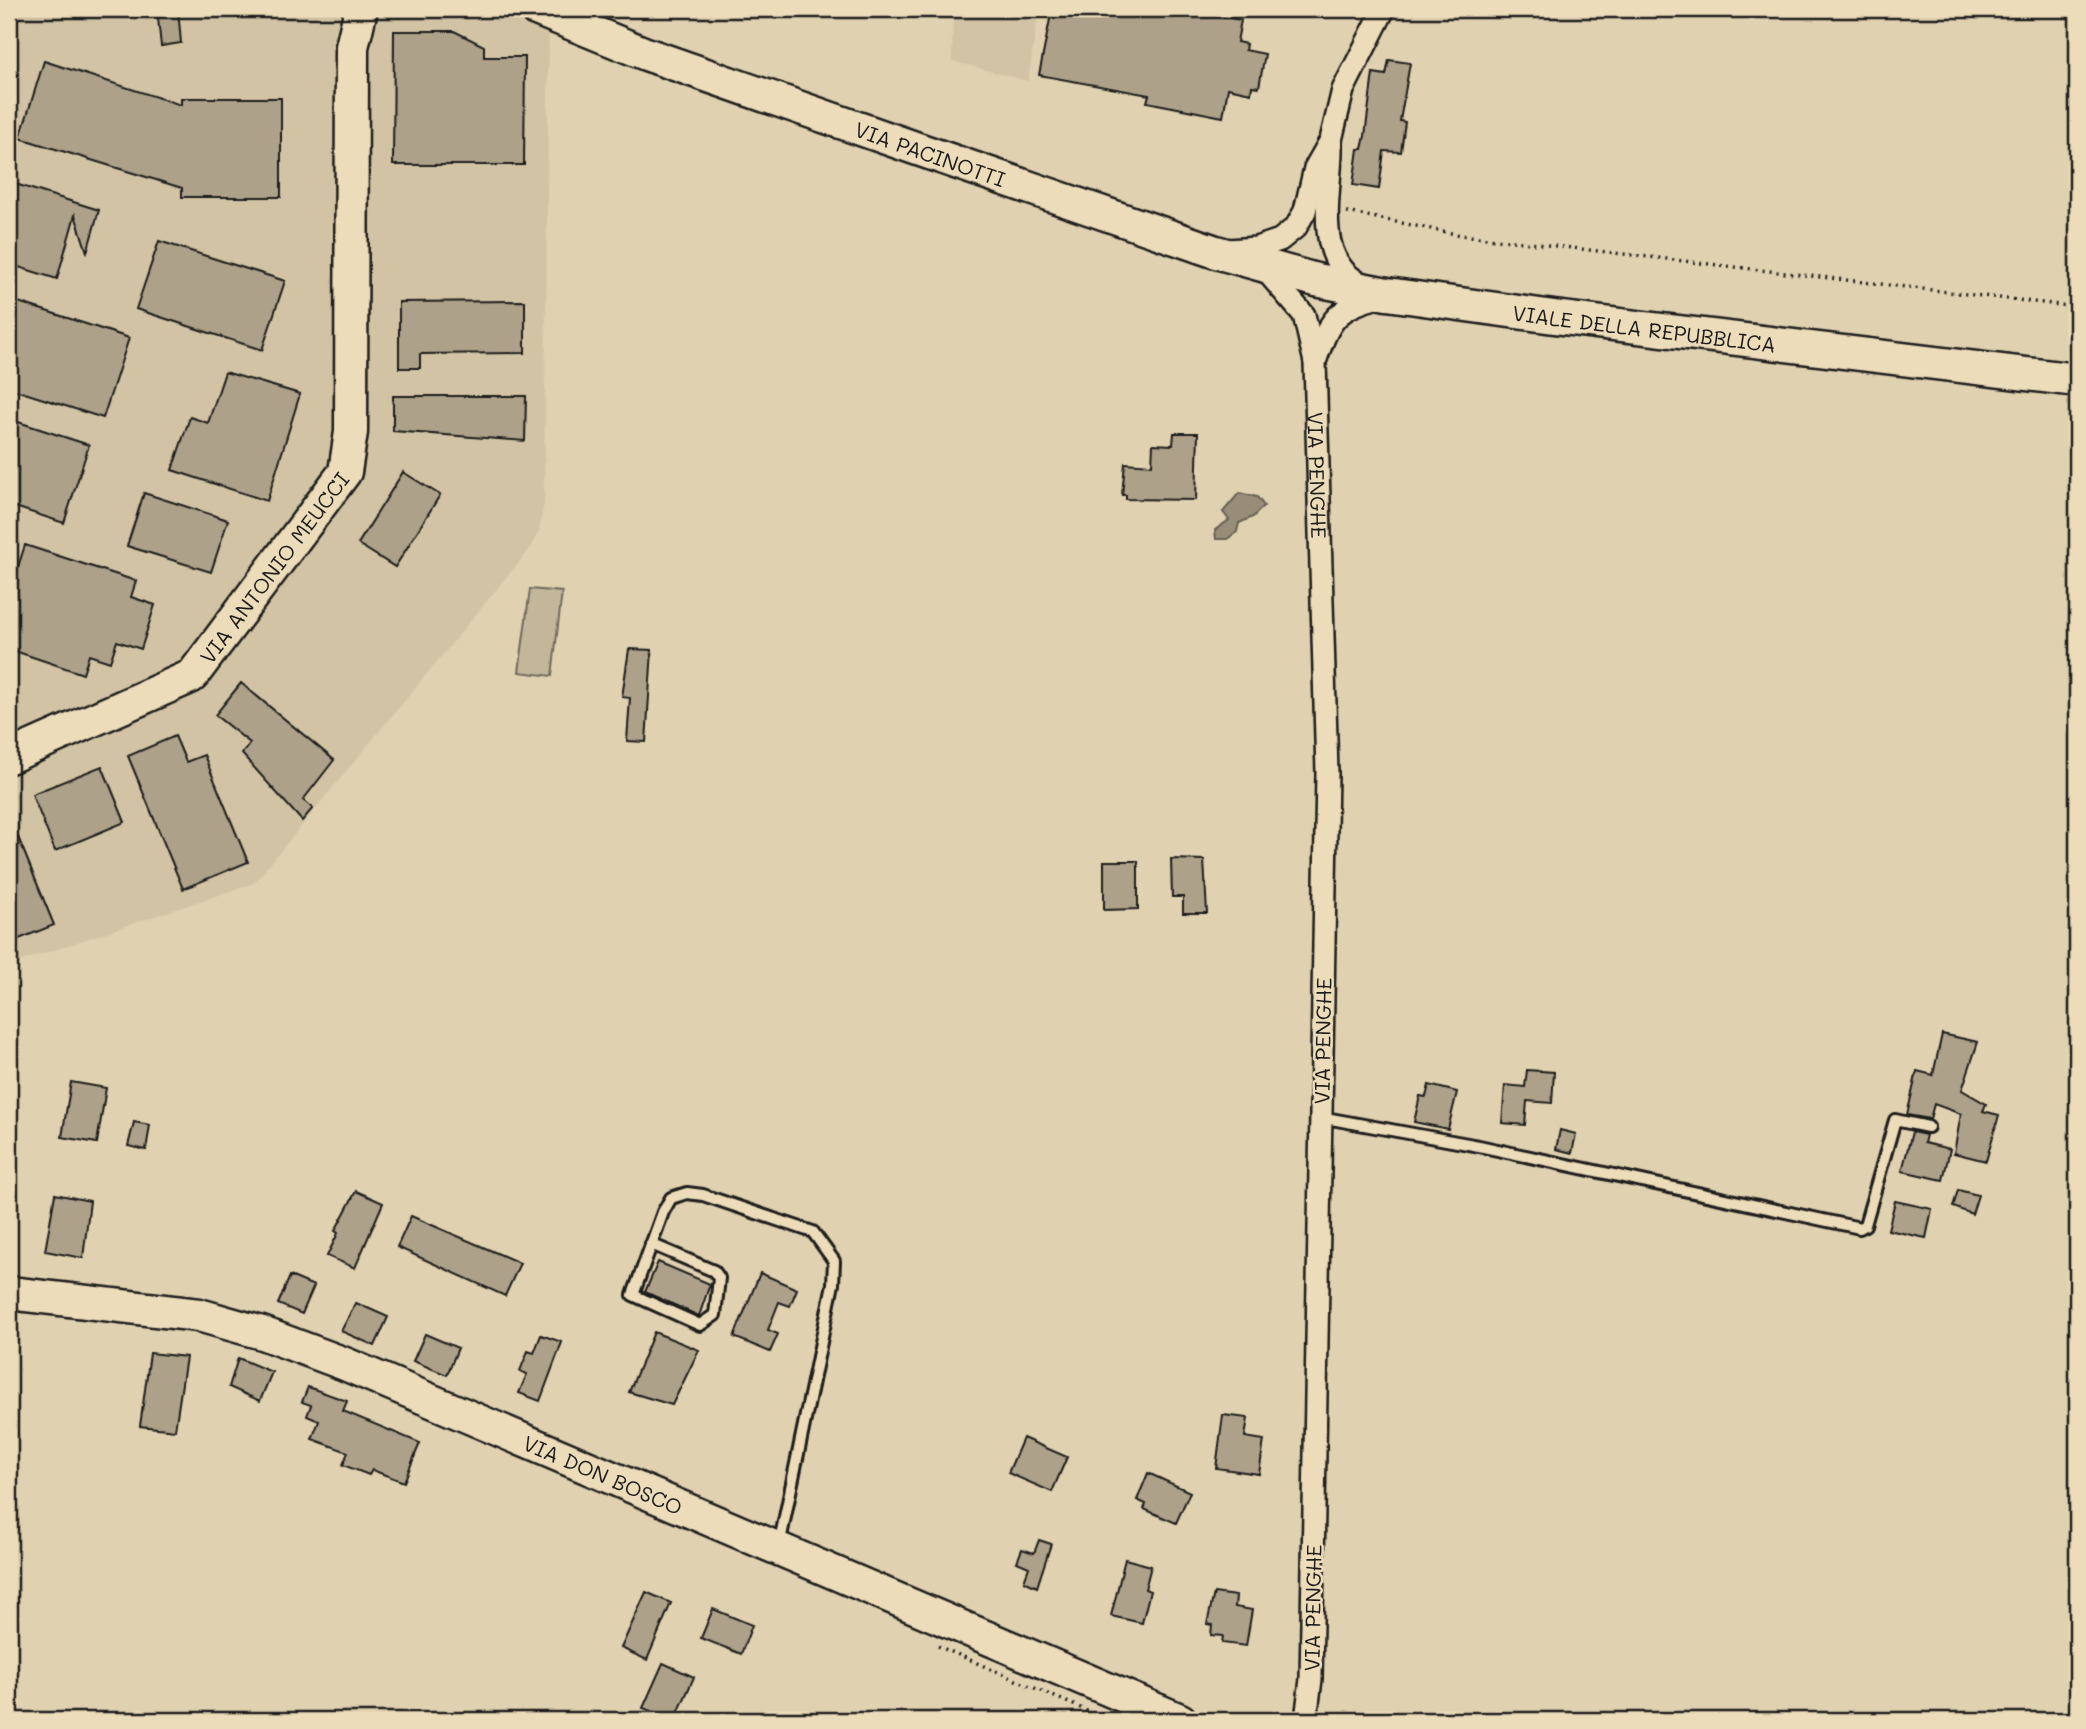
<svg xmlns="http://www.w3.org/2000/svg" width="2086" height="1729" font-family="Mali,sans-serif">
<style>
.built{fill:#d1c3a4}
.green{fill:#c3b69a;stroke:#70695b;stroke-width:2}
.water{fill:#978d79;stroke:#666054;stroke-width:2}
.building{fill:#ada189;stroke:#1c1c1c;stroke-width:2}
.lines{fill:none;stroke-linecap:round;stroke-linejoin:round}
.lane-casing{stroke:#1c1c1c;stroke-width:16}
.street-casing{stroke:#1c1c1c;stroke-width:26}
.secondary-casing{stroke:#1c1c1c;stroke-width:37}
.path{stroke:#1c1c1c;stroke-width:3.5;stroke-dasharray:2 5;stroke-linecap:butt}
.lane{stroke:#eddcb9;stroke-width:10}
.street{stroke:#eddcb9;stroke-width:21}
.secondary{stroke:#eddcb9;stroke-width:32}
.labels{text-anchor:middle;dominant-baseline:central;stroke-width:5;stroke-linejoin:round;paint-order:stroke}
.street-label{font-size:21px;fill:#1c1c1c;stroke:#eddcb9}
</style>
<rect width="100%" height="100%" fill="#e0d1b0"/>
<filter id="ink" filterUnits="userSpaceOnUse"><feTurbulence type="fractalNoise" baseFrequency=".0143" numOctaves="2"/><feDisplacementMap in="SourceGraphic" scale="14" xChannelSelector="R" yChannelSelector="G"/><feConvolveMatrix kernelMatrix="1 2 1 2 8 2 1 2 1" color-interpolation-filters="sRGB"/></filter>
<g filter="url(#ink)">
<path class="built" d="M9,9H549L544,503L539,531L529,550L254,883L9,965Z
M912,9H1039L1028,81L952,61L953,16Z"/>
<path class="green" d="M530,589L562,592L552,676L519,672Z"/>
<path class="water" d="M1239,493L1257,497L1264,506L1253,517L1239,523L1237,532L1227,539H1216L1215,530L1229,520L1223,512Z"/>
<path class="building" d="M157,9H178L181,43L161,46Z
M1052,9H1180L1241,20L1237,42L1246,44L1245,50L1265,54L1259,87L1252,86L1251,93L1228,88L1223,117L1147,102L1149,95L1039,75Z
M394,31H454L484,46V57H525L524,165H393Z
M1389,60L1410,63L1400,121L1405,122L1401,152L1384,151L1379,189L1353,185L1358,149H1362L1365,136L1373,73L1386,75Z
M44,61L181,105V98H281V197H182V188L20,138Z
M9,182L99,210L87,252L75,215L57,279L9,264Z
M159,241L285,281L262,350L136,309Z
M9,299L129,338L103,418L9,388Z
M525,301V353L420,354V368H399V302Z
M225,372L300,394L267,501L172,470L190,417L208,423Z
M393,396H526L525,441L393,431Z
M9,419L89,445L64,523L9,505Z
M1174,433H1198L1196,500L1126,499V495H1122L1125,463L1152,465L1153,444L1173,445Z
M403,472L440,495L395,567L358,544Z
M144,493L228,520L211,572L127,546Z
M25,545L136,581L131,597L155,605L141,649L117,641L110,662L89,655L83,674L9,649V595Z
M629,649L652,650L646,742L627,741L630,698L622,697Z
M241,683L334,760L303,800L313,808L302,821L242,754L250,743L215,715Z
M175,736L186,762L204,755L248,862L183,889L128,756Z
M102,766L125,822L55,851L32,794Z
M9,815L54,925L9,943Z
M1171,859L1204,860L1207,913H1183V897H1172Z
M1104,861H1138V909L1104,910Z
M1942,1034L1978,1042L1962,1090L1986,1104L1983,1111L1999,1115L1986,1161L1954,1153L1961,1114L1934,1104L1930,1119L1907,1115L1917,1071L1933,1075Z
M1527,1070L1554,1072L1552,1103L1527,1101L1525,1125L1502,1123L1505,1085L1525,1087Z
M71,1082L106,1088L97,1143L62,1137Z
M1429,1085L1457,1092L1448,1129L1414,1122L1420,1096L1426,1097Z
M134,1122L150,1125L146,1150L128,1146Z
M1560,1130L1576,1134L1572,1153L1556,1149Z
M1912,1132L1926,1135L1924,1143L1950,1149L1943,1180L1902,1171Z
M1958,1190L1978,1195L1972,1214L1953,1207Z
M356,1191L383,1203L355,1268L327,1256L338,1233L335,1231Z
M55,1194L90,1201L83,1258L45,1251Z
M1895,1201L1932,1209L1926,1238L1888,1230Z
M411,1216L520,1263L505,1296L397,1247Z
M658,1262L710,1284L699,1316L645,1292Z
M760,1273L797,1289L790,1306L779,1302L768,1330L778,1334L770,1352L734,1337Z
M290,1276L314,1286L302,1314L278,1304Z
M356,1303L388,1317L375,1346L341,1331Z
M654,1332L699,1350L672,1405L629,1392Z
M425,1334L458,1348L447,1375L413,1361Z
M541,1335L562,1342L540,1401L519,1393L527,1374L520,1371L528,1351L534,1353Z
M150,1353L186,1357L175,1430L140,1426Z
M238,1358L272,1372L260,1401L229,1387Z
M308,1387L347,1401L343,1411L420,1443L404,1482L372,1470L369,1475L343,1465L348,1452L312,1439L319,1421L307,1416L311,1405L302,1402Z
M1223,1415L1248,1418L1245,1437L1264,1440L1259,1474L1216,1468Z
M1023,1438L1067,1457L1052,1492L1008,1473Z
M1148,1473L1190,1492L1176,1523L1144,1509L1146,1504L1137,1500Z
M1039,1540L1051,1544L1037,1587L1024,1581L1029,1567L1017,1562L1022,1549L1034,1553Z
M1125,1559L1151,1566L1145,1589L1150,1591L1142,1623L1111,1616Z
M646,1592L671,1603L647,1660L621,1648Z
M1214,1593L1236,1596L1235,1607L1252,1610L1246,1646L1222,1643L1223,1636L1211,1635L1212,1625L1207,1624Z
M713,1609L752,1625L741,1654L701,1638Z
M663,1663L694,1677L675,1720L643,1708Z"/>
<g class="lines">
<defs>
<path id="lane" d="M1320,1117L1479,1146L1860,1228L1865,1225L1895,1120L1928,1127
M651,1244L714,1271L719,1278L715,1315L700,1325L633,1295L663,1212L671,1198L687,1193L703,1195L813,1232L834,1261L833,1284L779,1546"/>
<g id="street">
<path d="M1331,142C1333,188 1308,263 1366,286"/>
<path d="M1229,250L1256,248L1280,240L1296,227L1305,211L1315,168L1331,140L1343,90L1384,9"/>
<path id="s1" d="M1262,266L1304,315L1315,362L1327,773L1311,1679L1306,1720"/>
<path d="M1315,362C1330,318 1336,308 1382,296"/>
</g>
<g id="secondary">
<path id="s2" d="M536,9L646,54L935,155L1216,252L1316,280L1387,294L1554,317L2077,380"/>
<path id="s3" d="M9,757L192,676L345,472L351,432L352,47L361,9"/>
<path id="s4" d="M9,1293L199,1315L262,1333L345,1364L1180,1720"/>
</g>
</defs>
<use href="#lane" class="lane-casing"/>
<use href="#street" class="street-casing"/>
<use href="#secondary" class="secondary-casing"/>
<path class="path" d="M1347,212L1461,235L2077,307
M938,1646L1108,1720"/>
<use href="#lane" class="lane"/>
<use href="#street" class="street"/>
<use href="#secondary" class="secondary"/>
</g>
</g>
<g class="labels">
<g class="street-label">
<text stroke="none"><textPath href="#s2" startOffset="420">VIA PACINOTTI</textPath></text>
<text stroke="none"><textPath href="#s2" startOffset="1158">VIALE DELLA REPUBBLICA</textPath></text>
<text stroke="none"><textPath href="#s1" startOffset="226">VIA PENGHE</textPath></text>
<text stroke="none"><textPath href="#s3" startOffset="336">VIA ANTONIO MEUCCI</textPath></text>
<text transform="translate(1322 1041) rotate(-89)">VIA PENGHE</text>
<text stroke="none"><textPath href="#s4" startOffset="626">VIA DON BOSCO</textPath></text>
<text transform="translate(1312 1608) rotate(-89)">VIA PENGHE</text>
</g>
</g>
<rect width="2086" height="1729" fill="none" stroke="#eddcb9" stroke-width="35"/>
<rect x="18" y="18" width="2051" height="1694" fill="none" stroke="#1c1c1c" stroke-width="2.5" filter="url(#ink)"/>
</svg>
